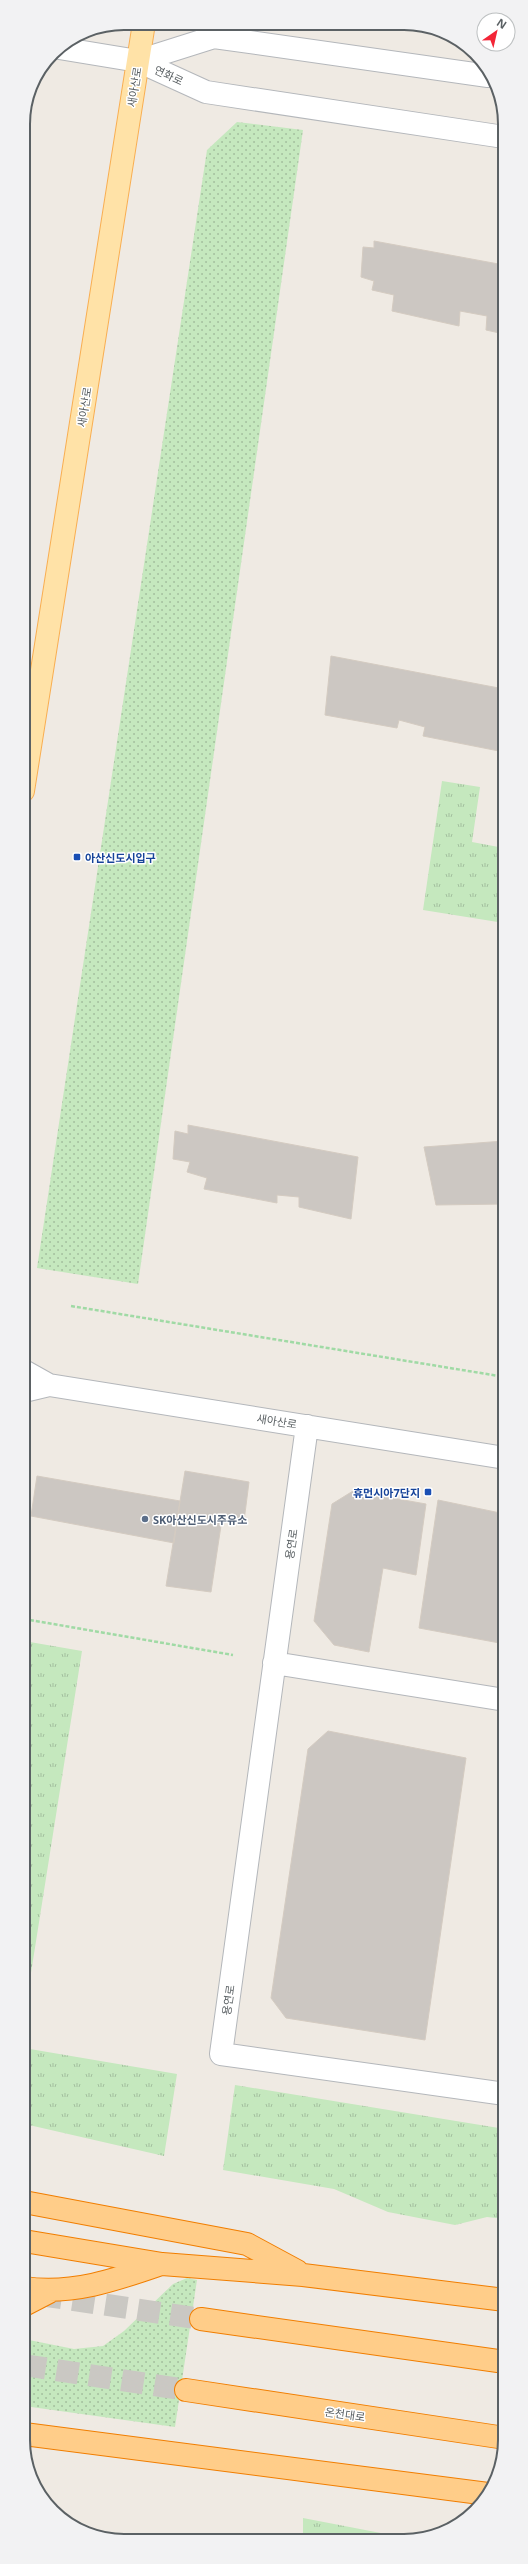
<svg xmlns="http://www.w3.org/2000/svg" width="528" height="2564" font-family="'Noto Sans','Noto Sans KR',sans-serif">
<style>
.grass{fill:url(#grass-dots)}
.park{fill:url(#park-tufts)}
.building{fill:#ccc7c2;stroke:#d4cbc1}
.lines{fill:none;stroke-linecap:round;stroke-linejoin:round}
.highway-tunnel{stroke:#cac8c3;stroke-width:22;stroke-dasharray:22 11;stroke-linecap:butt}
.minor-casing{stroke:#b4b7bb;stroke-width:24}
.major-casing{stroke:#f9ae51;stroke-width:24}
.highway-casing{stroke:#f17e00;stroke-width:24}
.path{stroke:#a0daa5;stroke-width:2.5;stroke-dasharray:4 2;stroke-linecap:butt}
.minor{stroke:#fff;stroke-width:22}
.major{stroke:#ffe2a7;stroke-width:22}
.highway{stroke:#ffcd89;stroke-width:22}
.transit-dot{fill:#1a4fb4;stroke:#fff;stroke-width:1.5}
.service-dot{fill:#5c6f8a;stroke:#fff;stroke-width:1.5}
.labels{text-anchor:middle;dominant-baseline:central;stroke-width:3;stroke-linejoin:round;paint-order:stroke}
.street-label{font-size:11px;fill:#5b6164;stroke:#fff}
.transit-label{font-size:11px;font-weight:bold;fill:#164399;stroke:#fff;text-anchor:start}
.service-label{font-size:11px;font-weight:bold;fill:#4e5e75;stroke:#fff;text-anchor:start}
.rim{fill:none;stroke:#5b6164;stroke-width:2}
</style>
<defs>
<pattern id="grass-dots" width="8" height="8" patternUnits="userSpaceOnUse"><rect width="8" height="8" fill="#c5e8be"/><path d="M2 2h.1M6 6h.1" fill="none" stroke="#a3bf9e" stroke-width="1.8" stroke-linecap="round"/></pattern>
<pattern id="park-tufts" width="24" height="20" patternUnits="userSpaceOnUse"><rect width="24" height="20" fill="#c5e8be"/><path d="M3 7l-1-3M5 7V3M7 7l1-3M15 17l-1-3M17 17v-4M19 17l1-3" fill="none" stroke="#a3bf9e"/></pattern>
</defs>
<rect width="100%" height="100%" fill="#efeae3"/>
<path class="grass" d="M237,122L303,130L138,1284L37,1268L207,150Z
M187,2278L197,2280L175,2427L24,2406V2339L74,2349L103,2346L124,2331L173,2284Z"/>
<path class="park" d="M442,781L480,787L472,842L504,848V923L423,910Z
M24,1641L82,1651L24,2017Z
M24,2048L177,2074L164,2156L29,2125L24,2121Z
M235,2085L505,2129V2219L487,2217L455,2225L388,2212L334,2189L223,2170Z
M303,2518L417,2540H303Z"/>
<path class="building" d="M374,241L504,265V334L486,330L487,316L460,311L459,326L392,311L394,295L372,290L374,281L361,277L363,247L374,248Z
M331,656L504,689V752L423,736L425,727L399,720L397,728L325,715Z
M188,1125L358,1157L351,1219L299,1207V1197L277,1195V1203L204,1189L207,1178L187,1172L190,1162L173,1159L175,1131L188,1134Z
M504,1141V1204L436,1205L424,1147Z
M185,1471L249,1482L244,1521L222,1519L211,1592L166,1586Z
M37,1476L180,1501L174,1543L31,1516Z
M353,1491L426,1504L416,1575L383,1568L369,1652L334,1645L314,1621L332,1504Z
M438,1500L505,1514V1644L419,1628Z
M328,1731L466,1758L425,2040L286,2018L271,1998L308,1749Z"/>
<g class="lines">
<path class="highway-tunnel" d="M40,2295L201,2319
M24,2365L186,2390"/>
<defs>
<path id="minor" d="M59,48L138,61L206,92L504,137
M138,61L214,37L488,76
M24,1371L49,1385L505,1458
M24,1391L49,1385
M307,1426L221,2054L505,2094
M274,1663L505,1700"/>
<path id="major" d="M23,791L144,23"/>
<path id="highway" d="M24,2202L247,2244L297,2271
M24,2241L162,2264L303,2275L505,2300
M24,2288C72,2295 115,2280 161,2264
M24,2305L49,2292
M201,2319L505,2362
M186,2390L505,2438
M24,2434L488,2494"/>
</defs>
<use href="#minor" class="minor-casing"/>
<use href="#major" class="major-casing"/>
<use href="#highway" class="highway-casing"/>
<path class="path" d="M71,1306L505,1377
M24,1619L233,1655"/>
<use href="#minor" class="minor"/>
<use href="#major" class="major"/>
<use href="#highway" class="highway"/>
</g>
<g class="transit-dot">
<rect x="73" y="853" width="8" height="8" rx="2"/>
<rect x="424" y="1488" width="8" height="8" rx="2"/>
</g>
<circle class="service-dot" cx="145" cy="1519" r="4"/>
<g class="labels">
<g class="street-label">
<text transform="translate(169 75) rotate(25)">연화로</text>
<text transform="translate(134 87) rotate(-81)">새아산로</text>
<text transform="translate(84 407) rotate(-81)">새아산로</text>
<text transform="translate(277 1421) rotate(9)">새아산로</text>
<text transform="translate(291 1544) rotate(-82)">용연로</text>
<text transform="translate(228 2000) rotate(-82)">용연로</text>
<text transform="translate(345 2414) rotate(8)">온천대로</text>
</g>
<g class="transit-label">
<text x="85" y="857">아산신도시입구</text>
<text x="420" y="1492" text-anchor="end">휴먼시아7단지</text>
</g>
<g class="service-label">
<text x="153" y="1519">SK아산신도시주유소</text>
</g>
</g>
<path d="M0 0H528V2564H0ZM124 30H404A94 94 0 0 1 498 124V2440A94 94 0 0 1 404 2534H124A94 94 0 0 1 30 2440V124A94 94 0 0 1 124 30Z" fill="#f2f2f3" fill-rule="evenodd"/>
<path class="rim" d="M124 30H404A94 94 0 0 1 498 124V2440A94 94 0 0 1 404 2534H124A94 94 0 0 1 30 2440V124A94 94 0 0 1 124 30Z"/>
<g transform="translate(496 32) rotate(34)"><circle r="19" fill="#ffffff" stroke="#bdc0c1"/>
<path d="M0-3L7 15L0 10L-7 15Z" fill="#f32537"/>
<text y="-6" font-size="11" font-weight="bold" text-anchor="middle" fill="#5b6164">N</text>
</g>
</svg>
